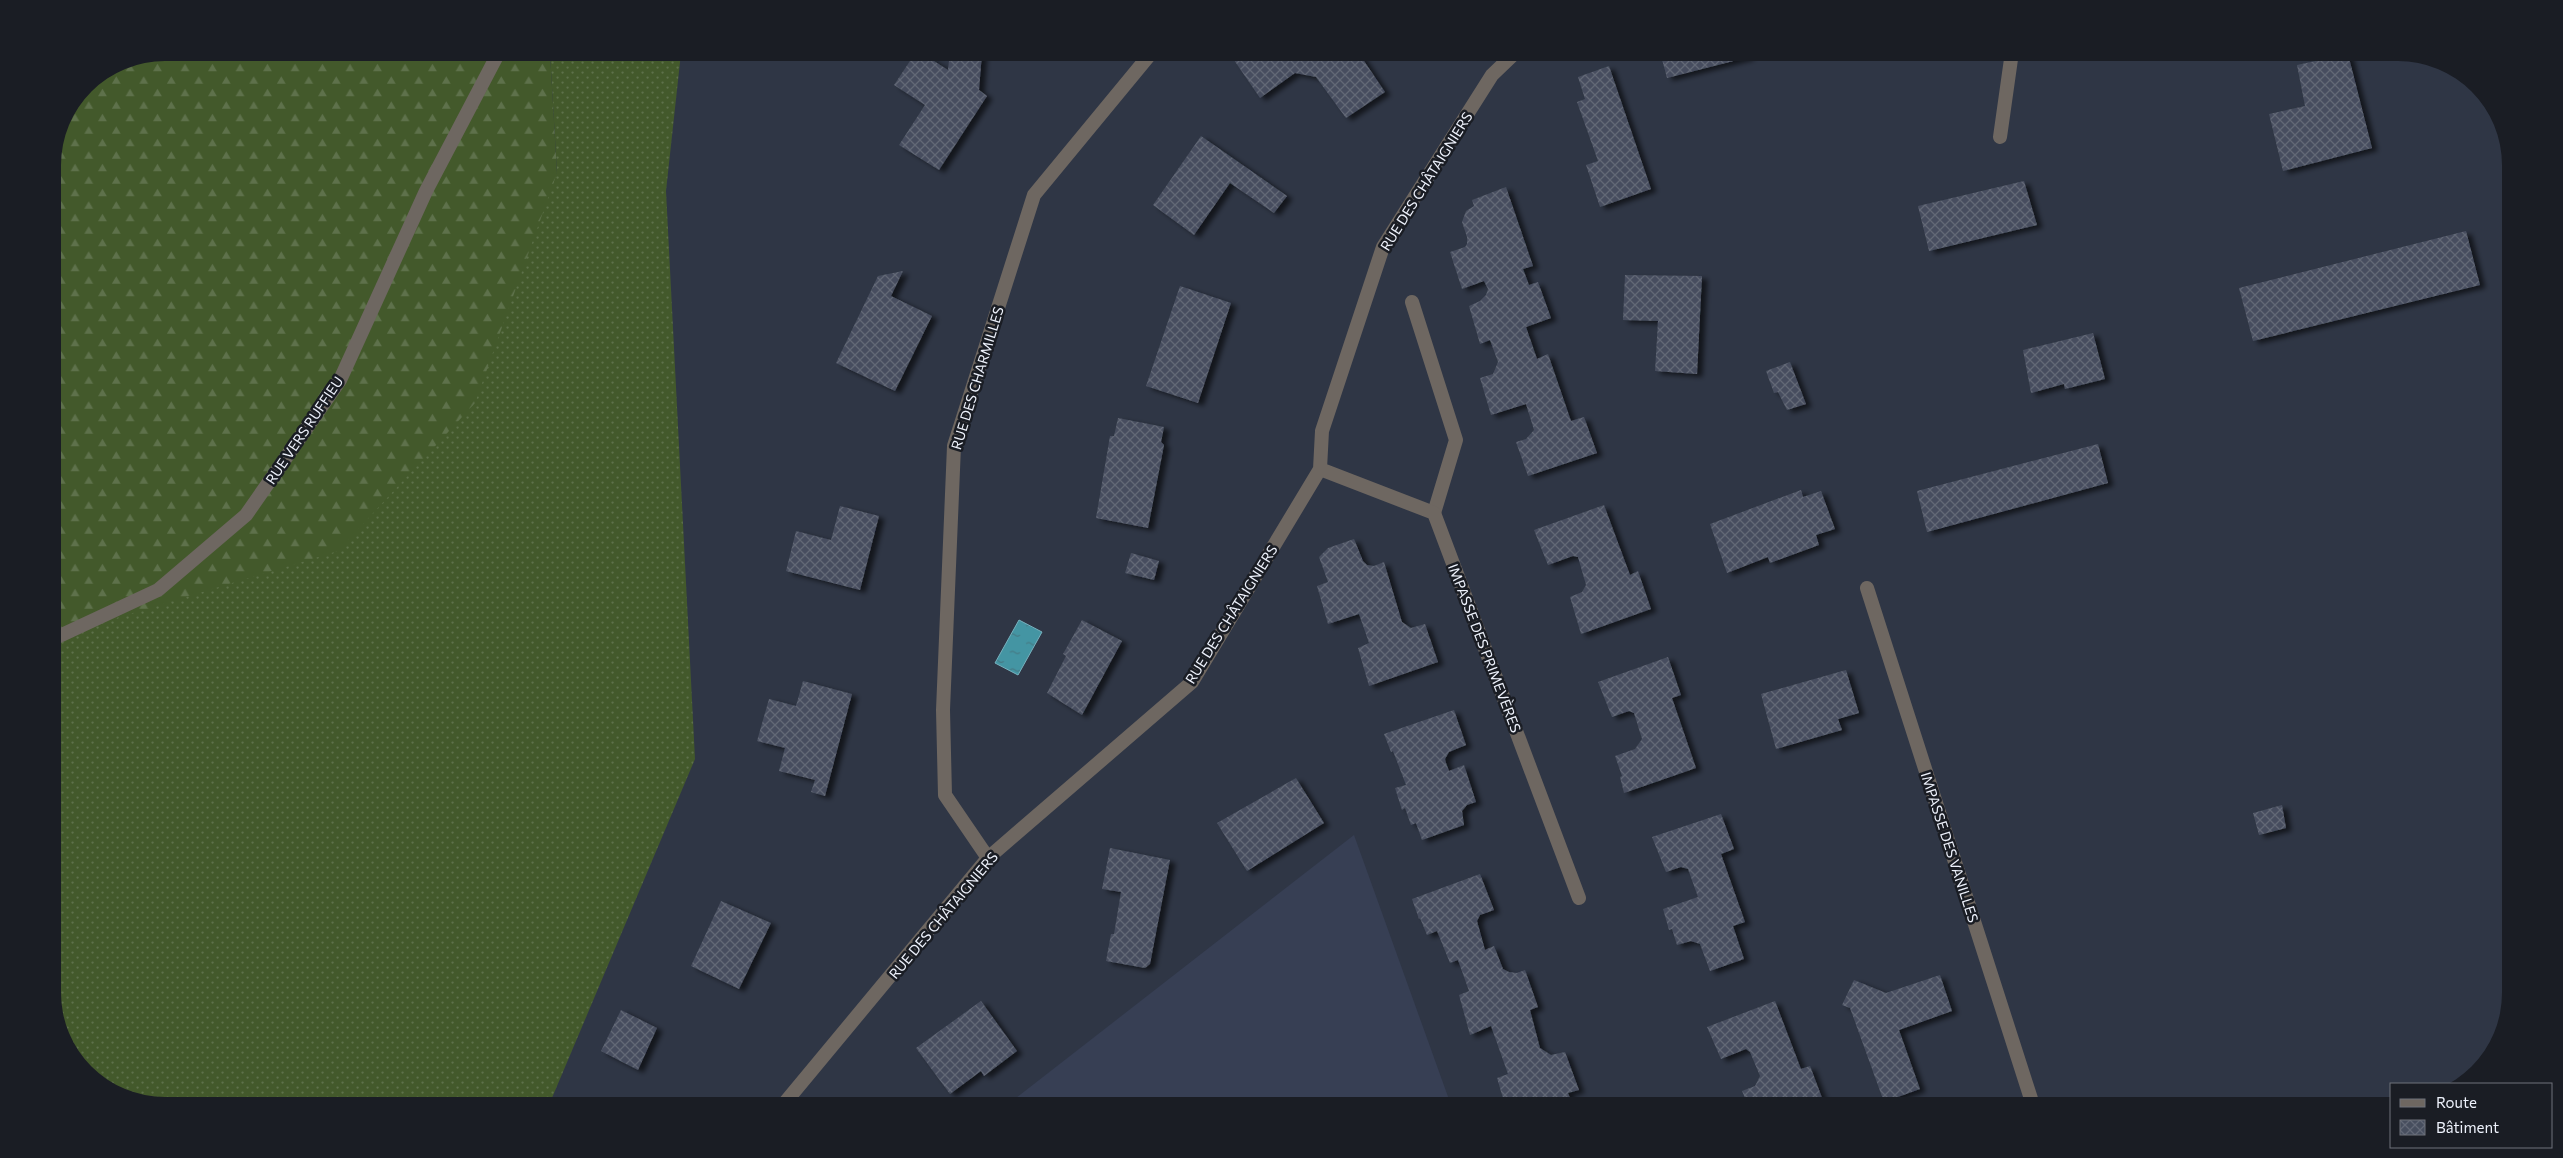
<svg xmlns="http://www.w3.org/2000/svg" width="2563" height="1158" font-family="Commissioner,sans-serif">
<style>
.built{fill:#373f54}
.grass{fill:url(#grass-dots)}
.forest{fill:url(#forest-firs)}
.water{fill:url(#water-ripples);stroke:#77b1be}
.building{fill:url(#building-cross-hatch);filter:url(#shadow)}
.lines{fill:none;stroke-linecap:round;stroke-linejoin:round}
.service{stroke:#6e6761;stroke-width:14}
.minor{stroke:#6e6761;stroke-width:14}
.tertiary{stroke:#6e6761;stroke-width:14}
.labels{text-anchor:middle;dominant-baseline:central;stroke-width:5;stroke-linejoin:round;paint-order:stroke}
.street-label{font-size:14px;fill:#eef2fc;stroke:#1a1d24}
</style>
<defs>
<pattern id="grass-dots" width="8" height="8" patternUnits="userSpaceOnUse" patternTransform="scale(1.25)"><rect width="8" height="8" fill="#43592b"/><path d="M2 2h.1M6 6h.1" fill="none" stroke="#5e714b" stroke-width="1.8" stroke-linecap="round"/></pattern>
<pattern id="forest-firs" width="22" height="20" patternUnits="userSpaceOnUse" patternTransform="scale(1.25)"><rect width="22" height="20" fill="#43592b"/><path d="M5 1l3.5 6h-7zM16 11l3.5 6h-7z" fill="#5e714b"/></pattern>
<pattern id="water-ripples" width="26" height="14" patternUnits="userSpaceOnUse" patternTransform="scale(1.25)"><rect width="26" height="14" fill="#4495a3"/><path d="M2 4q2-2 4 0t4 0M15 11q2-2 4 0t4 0" fill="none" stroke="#457a85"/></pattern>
<pattern id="building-cross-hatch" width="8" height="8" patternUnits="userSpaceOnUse" patternTransform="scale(1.25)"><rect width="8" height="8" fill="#474e5e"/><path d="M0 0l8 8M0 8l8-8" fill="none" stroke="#626876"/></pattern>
<filter id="shadow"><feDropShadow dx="5.5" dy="3" stdDeviation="2.5" flood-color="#0009"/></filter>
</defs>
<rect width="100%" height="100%" fill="#2f3645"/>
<path class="built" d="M1354,835L1451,1105H1007Z"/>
<path class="grass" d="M550,53H681L666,191L695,759L549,1105H165L122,1097L72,1056L53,1001V629L100,623L557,173Z"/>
<path class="forest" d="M165,53H550L557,173L475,403L338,551L100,623L53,629V158L61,122L86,85L122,61Z"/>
<path class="water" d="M1019,620L1042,632L1018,675L995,663Z"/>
<path class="building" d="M916,52H920L948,70L950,52L982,53L979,90L987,96L939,170L899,145L925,105L894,85Z
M1244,52H1358L1385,92L1346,118L1316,77L1295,73L1260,98L1234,60Z
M1660,52H1748L1749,57L1667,78Z
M2348,54L2372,148L2283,171L2269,114L2305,106L2297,65Z
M1609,66L1651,189L1600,207L1586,165L1598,161L1577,102L1585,99L1578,77Z
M1201,136L1287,196L1274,213L1230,183L1194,235L1153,205Z
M2024,181L2037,225L1929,251L1918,206Z
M1506,187L1533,266L1523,269L1529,285L1538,282L1551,318L1526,327L1537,359L1548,354L1571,421L1584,417L1597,453L1528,476L1516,442L1526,439L1534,430L1526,404L1491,415L1480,378L1493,374L1498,362L1490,340L1480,344L1469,306L1480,301L1486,295L1488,289L1484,281L1462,289L1450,252L1465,247L1467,244V237L1462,222L1466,211L1474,206L1472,200Z
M2466,231L2480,285L2253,341L2239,288Z
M903,271L891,296L932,316L895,391L836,363L878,276Z
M1625,275L1702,276L1697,374L1655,371L1658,321L1623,320Z
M1180,286L1231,303L1198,403L1146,386Z
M2093,333L2105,379L2065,389L2064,384L2031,393L2023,350Z
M1790,362L1806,404L1787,410L1778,392L1774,393L1766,371Z
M1118,418L1164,427L1161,442L1164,445L1148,528L1096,518L1110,436H1114Z
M2098,444L2108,483L1927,532L1917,491Z
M1801,490L1803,497L1821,491L1835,529L1816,535L1819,545L1770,563L1768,557L1727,573L1710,524Z
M1604,505L1630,575L1638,571L1651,609L1581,634L1570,597L1582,592L1586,585L1578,557L1573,556L1548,565L1534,530Z
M840,506L879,516L860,590L786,571L796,531L831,540Z
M1354,539L1363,561L1367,565L1374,566L1384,562L1402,622L1411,628L1425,624L1438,662L1369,686L1358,648L1369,643L1359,614L1328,624L1317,586L1328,582L1319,557L1328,548Z
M1131,553L1159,561L1154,580L1125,573Z
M1082,620L1122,641L1082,715L1047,693L1066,656L1063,654Z
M1668,657L1681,695L1672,698L1696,768L1624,793L1620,777L1622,776L1615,756L1635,749L1642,739L1634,713L1629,711L1612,717L1598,682Z
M1846,670L1859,713L1838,719L1842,730L1776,749L1761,694Z
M803,681L852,694L825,796L811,792L815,780L779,771L785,748L757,741L769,699L796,706Z
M1454,710L1466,745L1449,752L1445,759L1446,763L1449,771L1464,765L1476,802L1467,805L1462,811L1464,825L1422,840L1416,823L1411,825L1405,808L1402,810L1395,788L1406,785L1393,751L1391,752L1384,734Z
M1296,778L1324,823L1247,871L1217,823Z
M2282,805L2286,828L2259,835L2253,813Z
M1721,814L1734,849L1721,854L1745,922L1733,926L1744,959L1710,971L1700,944L1691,941L1677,945L1672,929L1669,930L1663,909L1698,897L1688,869L1681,867L1666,872L1652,837Z
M1110,848L1170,860L1150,964L1145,968L1106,961L1111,934H1114L1121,892L1102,889Z
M1480,874L1494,910L1480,915L1477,921L1485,950L1494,946L1503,969L1509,972L1517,973L1525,970L1538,1007L1530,1010L1540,1048L1551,1055L1565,1052L1579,1090L1568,1093L1573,1105H1505L1497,1078L1508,1074L1491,1026L1470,1035L1459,995L1469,991L1458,960L1450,963L1437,931L1427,935L1420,918L1419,919L1412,899Z
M721,901L771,923L739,989L691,966Z
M1940,975L1952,1011L1899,1030L1920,1089L1884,1102L1850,1008L1842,1005L1854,980L1886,993Z
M981,1001L1017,1051L984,1076L981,1071L950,1094L916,1048Z
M1775,1001L1801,1069L1810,1066L1824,1103L1818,1105H1748L1742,1091L1755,1086L1760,1076L1750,1052L1746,1049L1721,1059L1707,1027Z
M621,1010L657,1028L638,1070L601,1051Z"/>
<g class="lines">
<path class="service" d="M2000,137L2012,52
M1412,302L1456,440L1434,513"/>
<path class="minor" d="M1320,469L1434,513L1579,898
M1867,588L2033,1105
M988,858L945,795L943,710L954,446L1034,195L1152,52
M783,1105L988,858L1192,682L1320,469L1322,431L1383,247L1492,75L1516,52"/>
<path class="tertiary" d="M53,639L158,590L246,515L340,380L426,191L499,52"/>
</g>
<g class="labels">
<g class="street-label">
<text transform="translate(1426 181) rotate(-58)">RUE DES CHÂTAIGNIERS</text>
<text transform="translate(977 378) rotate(-73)">RUE DES CHARMILLES</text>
<text transform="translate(304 430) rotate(-56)">RUE VERS RUFFIEU</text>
<text transform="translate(1231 614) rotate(-58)">RUE DES CHÂTAIGNIERS</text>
<text transform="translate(1485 648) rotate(69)">IMPASSE DES PRIMEVÈRES</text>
<text transform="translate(1950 847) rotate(72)">IMPASSE DES VANILLES</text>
<text transform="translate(943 915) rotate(-50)">RUE DES CHÂTAIGNIERS</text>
</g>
</g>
<path d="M0 0H2563V1158H0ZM165 61H2398A104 104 0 0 1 2502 165V993A104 104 0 0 1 2398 1097H165A104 104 0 0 1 61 993V165A104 104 0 0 1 165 61Z" fill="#1a1d24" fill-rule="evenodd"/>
<rect x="2390" y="1083" width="162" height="65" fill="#1a1d24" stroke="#6f727a"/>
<rect x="2400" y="1099" width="25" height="8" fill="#6e6761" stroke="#6f727a"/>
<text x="2436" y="1108" font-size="15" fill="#eef2fc">Route</text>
<rect x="2400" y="1120" width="25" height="15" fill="url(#building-cross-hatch)" stroke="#6f727a"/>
<text x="2436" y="1133" font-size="15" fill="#eef2fc">Bâtiment</text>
</svg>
